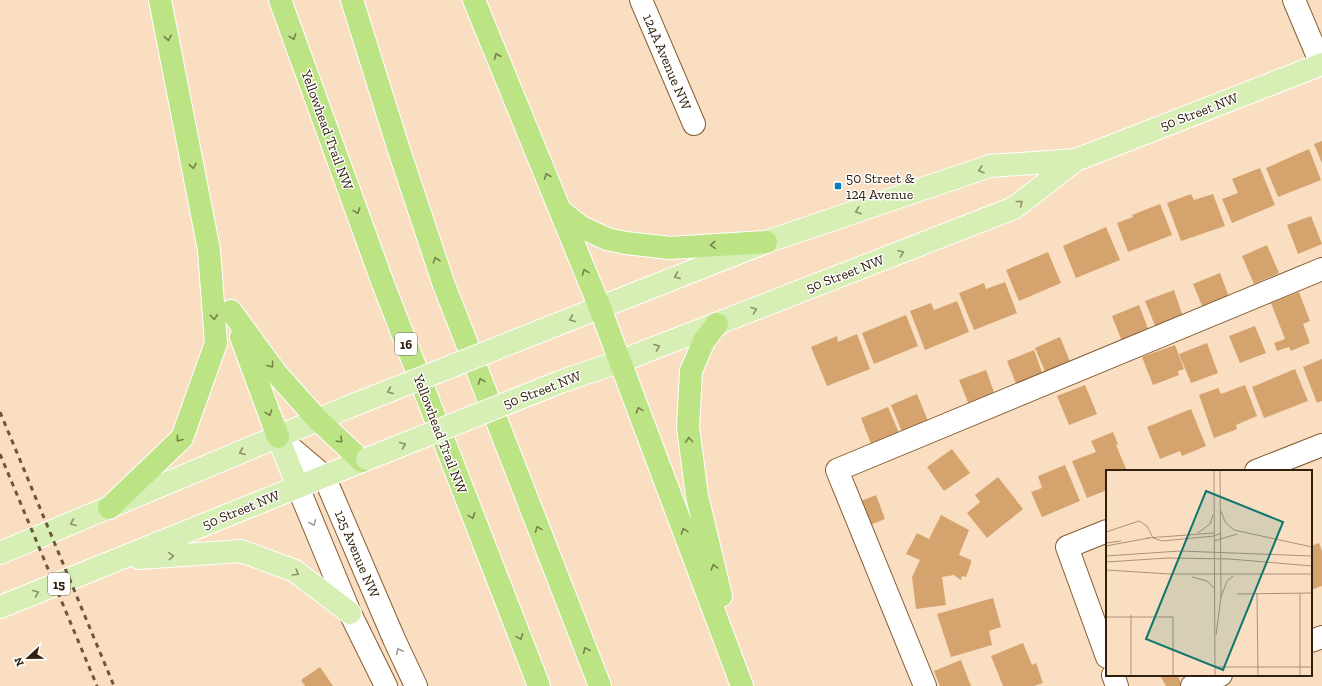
<svg xmlns="http://www.w3.org/2000/svg" width="1322" height="686" font-family="'Zilla Slab',serif">
<style>
.building{fill:#d5a36e}
.lines{fill:none;stroke-linecap:round;stroke-linejoin:round}
.minor-casing{stroke:#855d31;stroke-width:24}
.major-casing{stroke:#fff;stroke-width:24}
.highway-casing{stroke:#fff;stroke-width:24}
.minor{stroke:#fff;stroke-width:22}
.major{stroke:#d7eeb5;stroke-width:22}
.highway{stroke:#bce384;stroke-width:22}
.rail{stroke:#6b5741;stroke-width:3;stroke-dasharray:5 5;stroke-linecap:butt}
.major-bridge-casing{stroke:#fff;stroke-width:24;stroke-linecap:butt}
.major-bridge{stroke:#d7eeb5;stroke-width:22}
.oneway{stroke:#768248}
.oneway2{stroke:#8c9169}
.oneway3{stroke:#a29b92}
.poi-dot{fill:#0d7ac4;stroke:#fff;stroke-width:1.5}
.labels{text-anchor:middle;dominant-baseline:central;stroke-width:3;stroke-linejoin:round;paint-order:stroke}
.shield{fill:#fff;stroke:#6f6356;stroke-width:1}
.shield-label{font-size:13px;font-weight:bold;fill:#31200d}
.street-label{font-size:14px;fill:#31200d;stroke:#fff}
.poi-label{font-size:14px;fill:#31200d;stroke:#fff;text-anchor:start}
.inset-road{fill:none;stroke:#aa927a;stroke-width:1}
.view{fill:#0f766e;fill-opacity:0.15;stroke:#0f766e;stroke-width:2}
.inset-edge{fill:none;stroke:#31200d;stroke-width:2}
</style>
<rect width="100%" height="100%" fill="#fadec2"/>
<path class="building" d="M1322,141V163L1314,144Z
M1309,149L1321,180L1278,197L1266,168Z
M1260,168L1275,205L1232,223L1222,199L1238,193L1232,179Z
M1191,194L1194,200L1213,194L1225,226L1181,241L1167,203Z
M1160,204L1172,235L1128,252L1117,223L1133,217L1132,215Z
M1311,216L1322,244L1298,254L1287,225Z
M1106,227L1120,260L1076,278L1063,246Z
M1267,245L1279,273L1254,284L1242,256Z
M1048,252L1061,283L1019,301L1006,270Z
M1220,273L1229,297L1203,308L1193,284Z
M1005,282L1017,313L974,330L959,293L984,283L986,289Z
M1174,290L1183,317L1156,328L1145,301Z
M1299,292L1310,321L1303,324L1310,343L1291,351L1289,347L1277,351L1274,343L1285,339L1271,303Z
M957,301L969,332L925,350L910,311L931,303L934,310Z
M1139,305L1150,334L1123,344L1112,316Z
M906,315L918,346L874,364L862,333Z
M1255,326L1266,353L1240,363L1229,336Z
M857,334L870,369L827,386L811,347L837,336L838,342Z
M1060,337L1071,364L1046,374L1035,348Z
M1207,343L1218,373L1191,383L1179,354Z
M1175,345L1184,369L1178,371L1179,375L1153,385L1142,357Z
M1034,350L1043,375L1017,386L1007,361Z
M1322,359V401L1317,403L1303,367Z
M1295,369L1308,401L1264,418L1252,387Z
M986,370L995,395L969,405L959,380Z
M1085,385L1097,414L1069,425L1057,396Z
M1245,385L1257,416L1236,425L1237,429L1214,438L1199,395L1218,388L1221,394Z
M917,394L928,421L902,432L891,405Z
M888,407L899,433L871,444L861,418Z
M1191,409L1206,446L1182,456L1180,451L1160,459L1147,427Z
M1113,432L1118,444L1116,445L1127,471H1107V490L1087,498L1072,461L1096,452L1091,441Z
M952,449L970,473L944,491L927,467Z
M1065,465L1080,501L1042,517L1031,492L1042,488L1038,476Z
M998,477L1023,509L987,538L967,513L980,502L975,495Z
M876,495L885,519L870,525L861,501Z
M941,515L969,530L959,555L971,560V563L966,577L962,576L961,580L954,575L942,577L946,605L916,609L912,577L920,560L906,554L917,533L929,539Z
M1319,543L1322,551V586L1311,590V546Z
M993,598L1001,627L989,631L992,645L951,657L937,614Z
M1023,643L1032,665L1036,663L1043,683L1034,686H1003L991,656Z
M961,660L971,686H940L934,671Z
M320,667L333,686H305L301,680Z
M1160,675H1181L1178,676L1182,686H1166Z"/>
<g class="lines">
<defs>
<path id="minor" d="M641,0L694,124
M1294,0L1321,64
M278,437L324,476L394,639L416,686
M1256,471L1322,445
M298,487L350,613L386,686
M1107,531L1067,547L1107,657
M1311,641L1322,637
M1113,675L1117,686
M925,686L837,470L1322,269
M1192,686L1221,675"/>
<path id="major" d="M543,330L766,242L990,166L1076,160
M560,382L621,361L1014,208L1076,160L1322,64
M278,437L298,487
M0,553L346,408
M139,558L241,551L295,571L350,613
M0,607L367,459"/>
<path id="highway" d="M280,0L382,281L539,686
M352,0L398,147L444,285L600,686
M474,0L600,308L742,686
M562,212L581,227L607,239L626,243L670,248L766,242
M231,311L276,373L318,420L362,461
M717,324L704,341L691,371L688,427L697,496L721,596
M241,337L278,437
M109,508L182,438L216,343L209,250L160,0"/>
</defs>
<use href="#minor" class="minor-casing"/>
<use href="#major" class="major-casing"/>
<use href="#highway" class="highway-casing"/>
<use href="#minor" class="minor"/>
<use href="#major" class="major"/>
<use href="#highway" class="highway"/>
<path class="rail" d="M0,412L114,686
M0,454L97,686"/>
<defs>
<path id="major-bridge" d="M346,408L543,330
M367,459L560,382"/>
</defs>
<use href="#major-bridge" class="major-bridge-casing"/>
<use href="#major-bridge" class="major-bridge"/>
</g>
<defs><path id="oneway-chevron" d="M-2-3.5L2.5 0L-2 3.5" fill="none" stroke-width="1.6" stroke-linecap="round" stroke-linejoin="round"/></defs>
<g class="oneway">
<use href="#oneway-chevron" transform="translate(293 37) rotate(70)"/>
<use href="#oneway-chevron" transform="translate(168 38) rotate(79)"/>
<use href="#oneway-chevron" transform="translate(497 56) rotate(-113)"/>
<use href="#oneway-chevron" transform="translate(193 166) rotate(79)"/>
<use href="#oneway-chevron" transform="translate(547 176) rotate(-113)"/>
<use href="#oneway-chevron" transform="translate(357 211) rotate(70)"/>
<use href="#oneway-chevron" transform="translate(713 245) rotate(176)"/>
<use href="#oneway-chevron" transform="translate(436 260) rotate(-109)"/>
<use href="#oneway-chevron" transform="translate(585 272) rotate(-111)"/>
<use href="#oneway-chevron" transform="translate(214 317) rotate(86)"/>
<use href="#oneway-chevron" transform="translate(271 365) rotate(54)"/>
<use href="#oneway-chevron" transform="translate(481 381) rotate(-111)"/>
<use href="#oneway-chevron" transform="translate(639 410) rotate(-110)"/>
<use href="#oneway-chevron" transform="translate(269 413) rotate(70)"/>
<use href="#oneway-chevron" transform="translate(179 439) rotate(127)"/>
<use href="#oneway-chevron" transform="translate(340 440) rotate(43)"/>
<use href="#oneway-chevron" transform="translate(689 440) rotate(-95)"/>
<use href="#oneway-chevron" transform="translate(472 516) rotate(69)"/>
<use href="#oneway-chevron" transform="translate(538 529) rotate(-111)"/>
<use href="#oneway-chevron" transform="translate(684 531) rotate(-110)"/>
<use href="#oneway-chevron" transform="translate(714 567) rotate(-105)"/>
<use href="#oneway-chevron" transform="translate(520 637) rotate(69)"/>
<use href="#oneway-chevron" transform="translate(586 650) rotate(-112)"/>
</g>
<g class="oneway2">
<use href="#oneway-chevron" transform="translate(981 170) rotate(161)"/>
<use href="#oneway-chevron" transform="translate(1020 203) rotate(-38)"/>
<use href="#oneway-chevron" transform="translate(858 211) rotate(161)"/>
<use href="#oneway-chevron" transform="translate(901 253) rotate(-21)"/>
<use href="#oneway-chevron" transform="translate(677 276) rotate(159)"/>
<use href="#oneway-chevron" transform="translate(754 310) rotate(-21)"/>
<use href="#oneway-chevron" transform="translate(572 319) rotate(158)"/>
<use href="#oneway-chevron" transform="translate(657 347) rotate(-21)"/>
<use href="#oneway-chevron" transform="translate(390 391) rotate(158)"/>
<use href="#oneway-chevron" transform="translate(403 445) rotate(-22)"/>
<use href="#oneway-chevron" transform="translate(242 452) rotate(157)"/>
<use href="#oneway-chevron" transform="translate(73 523) rotate(157)"/>
<use href="#oneway-chevron" transform="translate(171 556) rotate(-4)"/>
<use href="#oneway-chevron" transform="translate(296 573) rotate(31)"/>
<use href="#oneway-chevron" transform="translate(36 593) rotate(-22)"/>
</g>
<g class="oneway3">
<use href="#oneway-chevron" transform="translate(313 523) rotate(68)"/>
<use href="#oneway-chevron" transform="translate(399 651) rotate(-116)"/>
</g>
<rect class="poi-dot" x="834" y="182" width="8" height="8" rx="2"/>
<g class="labels">
<g class="shield">
<rect x="395" y="333" width="22" height="22" rx="3"/>
<rect x="48" y="573" width="22" height="22" rx="3"/>
</g>
<g class="shield-label">
<text x="406" y="344">16</text>
<text x="59" y="584">15</text>
</g>
<g class="street-label">
<text transform="translate(667 62) rotate(67)">124A Avenue NW</text>
<text transform="translate(1199 112) rotate(-21)">50 Street NW</text>
<text transform="translate(327 130) rotate(70)">Yellowhead Trail NW</text>
<text transform="translate(845 274) rotate(-21)">50 Street NW</text>
<text transform="translate(542 390) rotate(-21)">50 Street NW</text>
<text transform="translate(440 434) rotate(69)">Yellowhead Trail NW</text>
<text transform="translate(241 510) rotate(-22)">50 Street NW</text>
<text transform="translate(357 554) rotate(67)">125 Avenue NW</text>
</g>
<g class="poi-label">
<text x="846" y="178">50 Street &amp;<tspan x="846" dy="16">124 Avenue</tspan></text>
</g>
</g>
<g transform="translate(1106 470)">
<rect width="206" height="206" fill="#fadec2"/>
<path class="inset-road" d="M108,0L109,206M115,41L119,52L128,60L206,77M0,62L33,51L41,56L47,68M92,63L104,54L107,45M41,68L108,63M47,68L56,71L108,66L115,63M108,71L131,64M0,73L15,71M0,76L43,68M0,86L74,81L206,86M0,92L62,88L124,89L206,96M0,100L64,104M63,104H206M86,107L101,111L108,118M194,123V206M131,124L206,123M151,124L152,206M115,127L121,111L127,106M0,147H67V206M110,165L115,127L114,0M109,197H206M25,206V145"/>
<path class="view" d="M100,21L177,52L117,200L40,169Z"/>
<rect width="206" height="206" class="inset-edge"/>
</g>
<g transform="translate(28 658) rotate(248)" stroke="#ffffff" stroke-width="3" paint-order="stroke">
<path d="M0-3L7 15L0 10L-7 15Z" fill="#31200d"/>
<text y="-6" font-size="11" font-weight="bold" text-anchor="middle" fill="#31200d">N</text>
</g>
</svg>
